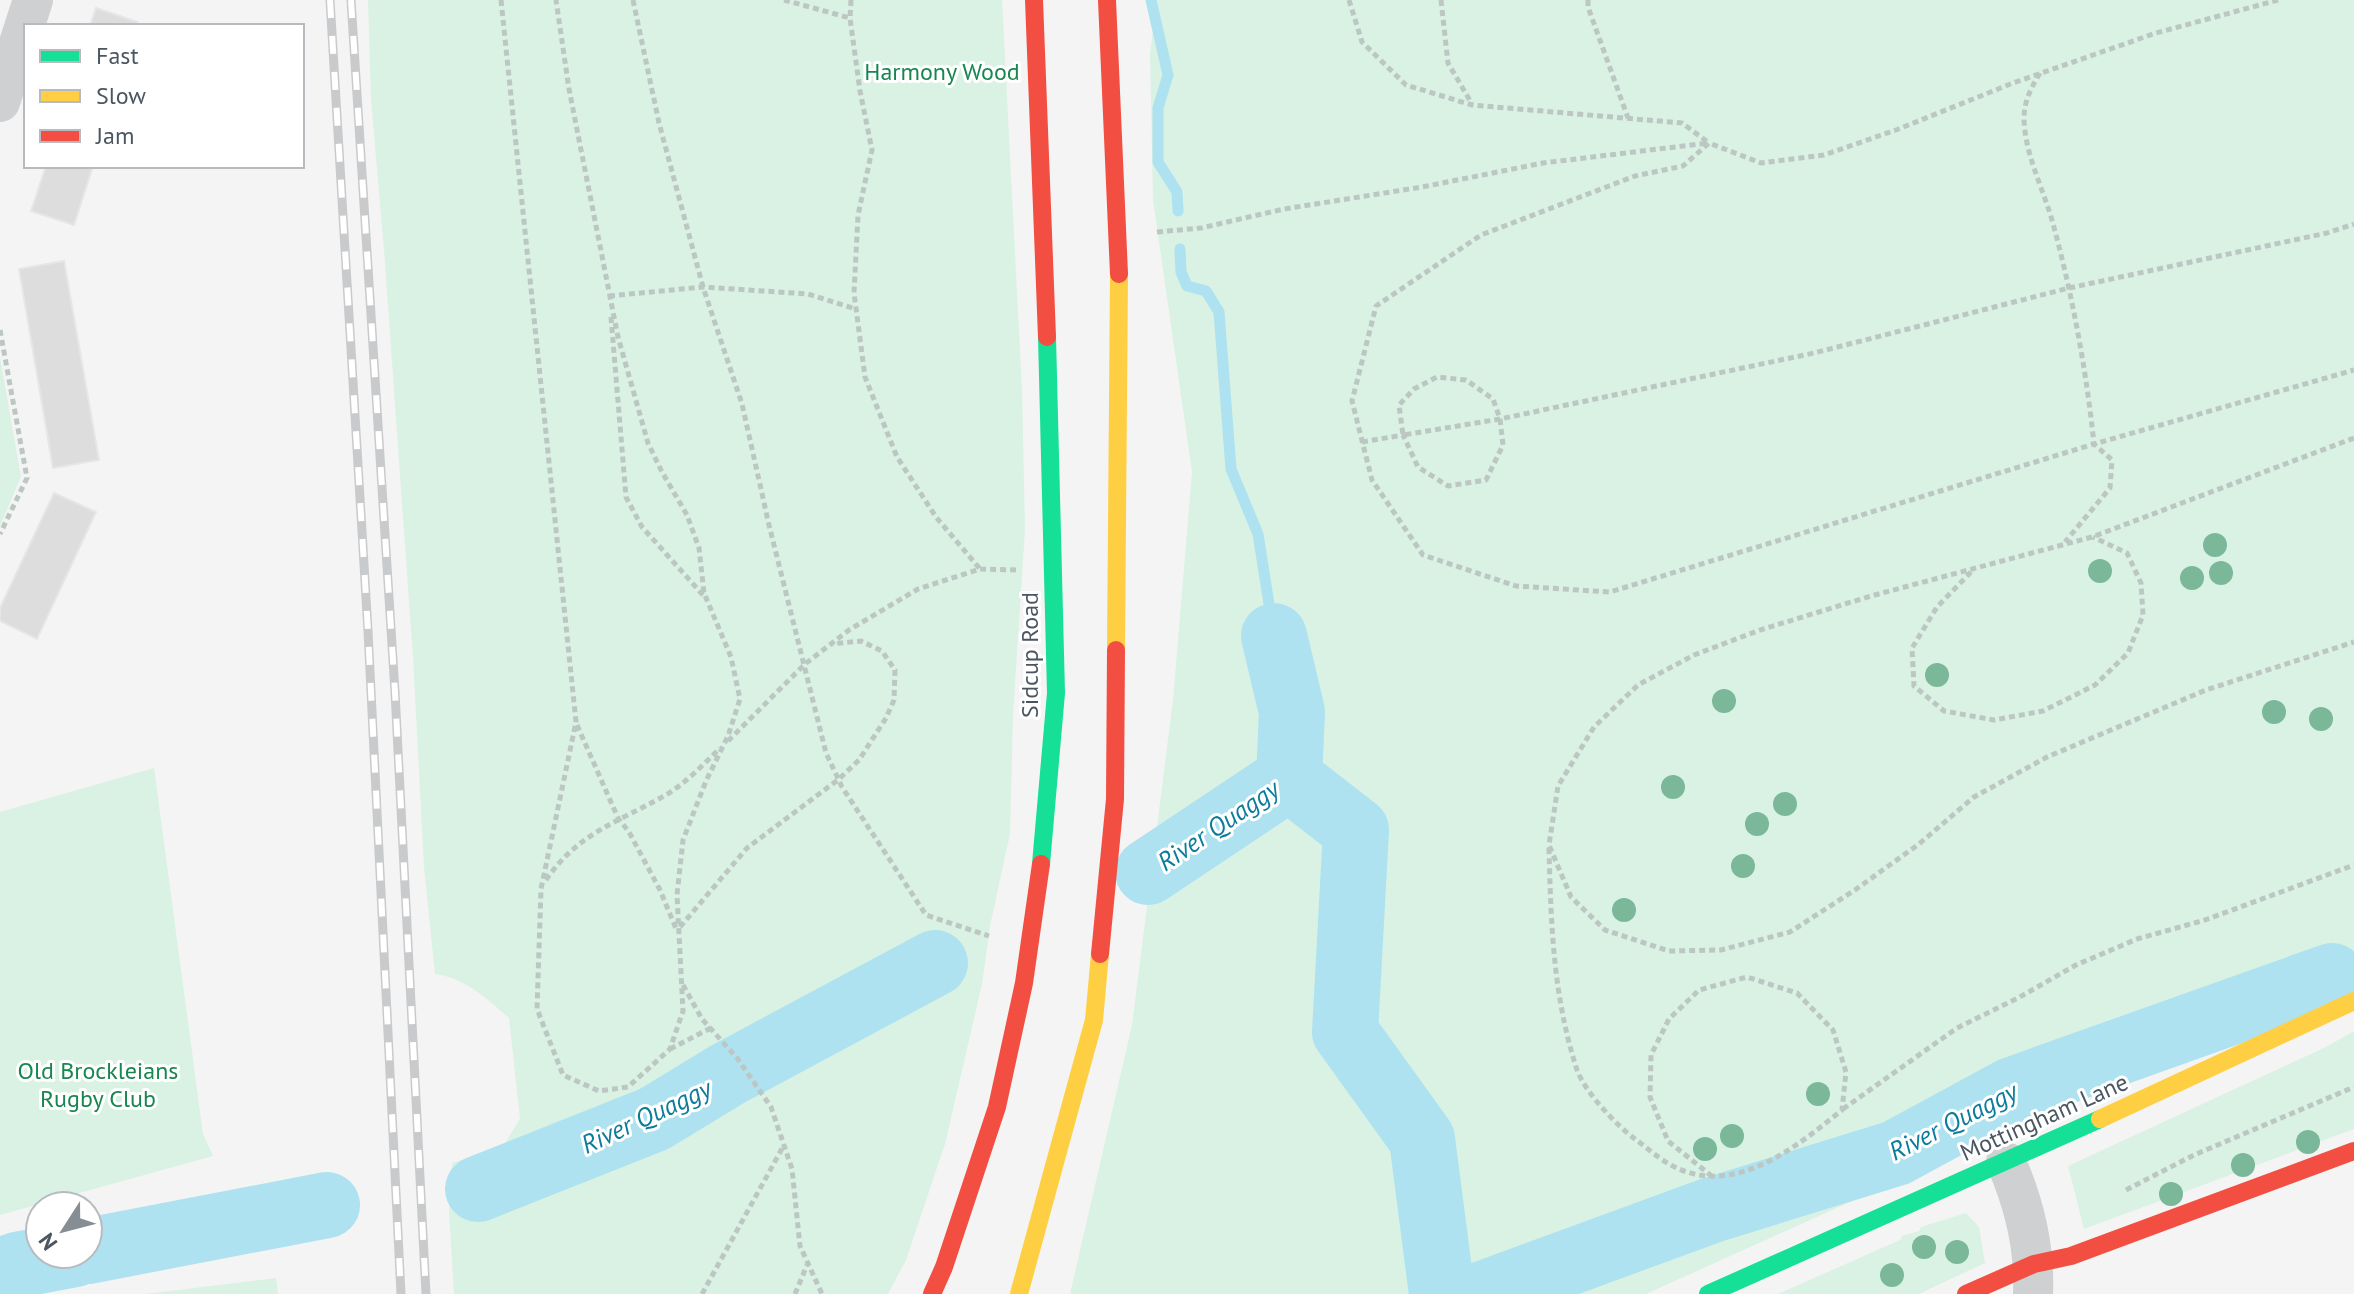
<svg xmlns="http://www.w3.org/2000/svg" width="2354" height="1294" font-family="'PT Sans',sans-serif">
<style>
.green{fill:#d9f2e3}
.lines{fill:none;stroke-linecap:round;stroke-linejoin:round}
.stream{stroke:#aee2f0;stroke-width:11}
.river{stroke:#aee2f0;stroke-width:66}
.building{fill:#ddddde;stroke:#e5e6e7;stroke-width:2}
.path{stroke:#bcc7c4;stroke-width:5;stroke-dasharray:6 4;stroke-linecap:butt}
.street{stroke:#ced0d2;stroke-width:40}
.fast{stroke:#16e098;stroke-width:18}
.slow{stroke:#ffcf43;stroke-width:18}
.jam{stroke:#f24e42;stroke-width:18}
.rail-casing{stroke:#c9cacc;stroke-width:9}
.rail{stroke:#fff;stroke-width:6;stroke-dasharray:18;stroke-linecap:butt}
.tree{fill:#7ab899}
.labels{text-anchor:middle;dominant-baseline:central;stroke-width:6;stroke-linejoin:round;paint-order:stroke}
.park-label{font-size:24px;fill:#17864f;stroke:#fff}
.street-label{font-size:24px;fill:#4a5661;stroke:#fff}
.water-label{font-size:26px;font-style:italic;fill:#0c7c9b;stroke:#fff}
</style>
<rect width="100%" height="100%" fill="#f4f4f4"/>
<path class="green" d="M368,0H1002L1022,390L1025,529L1013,715L1010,834L990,926L982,984L945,1144L906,1260L888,1294H454L449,1212L452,1163L502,1148L520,1119L509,1018C486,998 465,978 435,974L424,867L413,657L384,250L371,99Z
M1157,0H2354V967L2003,1133L1646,1294H1070L1132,1025L1173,700L1192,472L1153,200L1150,54Z
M0,357L21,477L0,526Z
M154,768L203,1134L213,1156L0,1215V812Z
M2354,1031V1129L2084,1229L2068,1166L2326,1047Z
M1966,1213L1979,1227L1985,1263L1919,1294H1778L1900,1240L1902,1236L1919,1231L1921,1227Z
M276,1278L278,1294H145Z"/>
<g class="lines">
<path class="stream" d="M1151,0L1168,75L1158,108V162L1177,192L1178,211
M1180,249L1181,272L1187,286L1206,291L1219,312L1231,469L1258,534L1274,636"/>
<path class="river" d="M1274,636L1292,712L1289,778
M1289,778L1356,830L1345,1032L1422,1139L1442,1294
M1148,872L1289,778
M478,1189L654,1119L728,1074L935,963
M88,1251L327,1205
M0,1271L17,1265L75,1254
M1483,1294L1712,1210L1896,1153L2012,1090L2332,976"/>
</g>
<path class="building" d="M96,8L138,22L136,26H90Z
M46,166H93L74,225L31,211Z
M64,261L99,460L53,468L19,269Z
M54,493L96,512L37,639L0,621V608Z"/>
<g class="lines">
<path class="path" d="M501,0L576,722L541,889L537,1009L563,1075L599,1091L628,1087L670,1049L683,1011L677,895L683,840L706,781L728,736L740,699L731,657L704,593L699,548L687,515L662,472L648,443L618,337L569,89L556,0
M633,0L659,123L703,287L742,404L769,525L826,753L842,787L926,915L989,936
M784,0L850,18
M851,0L850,18L860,91L872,150L858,215L854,293L865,377L897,457L936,517L980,569
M1349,0L1362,42L1406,85L1472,105L1682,123L1709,143
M1441,0L1448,63L1472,104
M1588,0V7L1628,118
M2278,0L2156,33L2013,83L1896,130L1824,155L1761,163L1709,143L1683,166L1635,176L1481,235L1376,306L1352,401L1372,480L1423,555L1516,586L1610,592L2094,444L2354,370
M2040,73C2031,88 2024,101 2024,119C2025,154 2042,186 2052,220C2072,293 2086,368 2094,444L2112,460L2110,488L2065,542
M1157,232L1201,228L1284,209L1422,187L1543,163L1708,143
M609,296L703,287L808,294L856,309
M611,317L626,497L642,527L703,595
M0,330L27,478L0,534
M2354,438L2092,537L1871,596L1760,630L1694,655L1638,685L1594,727L1558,786L1549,845L1571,897L1605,930L1669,951L1721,950L1790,932L1855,890L1919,844L1974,797L2047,757L2206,690L2354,642
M1362,442L1403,435L1418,467L1448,486L1486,480L1503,445L1500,419L1493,399L1466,380L1437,377L1414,389L1399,405L1403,435L1500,419L1814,353L2069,288L2327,233L2354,224
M1971,572L1937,607L1912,648L1914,686L1944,711L1994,720L2043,711L2095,685L2128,653L2143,615L2141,583L2127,553L2093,537
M577,725L618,818L629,832L660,890L677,931
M728,741L805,664L849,630L918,589L980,569L1016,570
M1549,848C1551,925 1553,996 1577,1070C1585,1092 1617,1126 1635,1139C1646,1147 1657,1157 1669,1164C1732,1200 1795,1148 1842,1110L1846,1072L1833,1030L1797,993L1747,977L1699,990L1669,1019L1651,1055L1650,1097L1668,1141L1714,1178
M546,880C578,833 618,822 664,796C685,784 704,764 720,748
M680,927L747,848L839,779L859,760L886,718L894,700L895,670L882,651L861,641L831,644
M683,985L702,1019L737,1058L771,1107L792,1169L800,1246L822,1294
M670,1049L711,1028
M1843,1109L1957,1028L2018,998L2076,965L2137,939L2205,920L2354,865
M2126,1190L2194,1155L2354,1087
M702,1294L784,1145
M795,1294L807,1265"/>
<path class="street" d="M0,102L33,0
M2006,1162C2024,1203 2035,1249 2033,1294"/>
<path class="fast" d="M1041,864L1056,693L1047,337
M1708,1294L2100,1119"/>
<path class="slow" d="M1116,650L1119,274
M2100,1119L2354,1001
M1019,1294L1094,1020L1100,954"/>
<path class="jam" d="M1034,0L1047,337
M1107,0L1119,274
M1100,954L1115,799L1116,650
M932,1294L944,1267L997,1107L1024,983L1041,864
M1966,1294L2034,1264L2071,1256L2354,1151"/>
<defs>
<path id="rail" d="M330,0L368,631L401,1294
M351,0L395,692L426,1294"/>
</defs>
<use href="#rail" class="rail-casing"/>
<use href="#rail" class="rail"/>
</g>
<g class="tree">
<circle cx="2215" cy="545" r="12"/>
<circle cx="2100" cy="571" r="12"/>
<circle cx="2221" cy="573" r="12"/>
<circle cx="2192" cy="578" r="12"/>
<circle cx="1937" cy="675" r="12"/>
<circle cx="1724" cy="701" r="12"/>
<circle cx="2274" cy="712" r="12"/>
<circle cx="2321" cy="719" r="12"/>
<circle cx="1673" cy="787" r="12"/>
<circle cx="1785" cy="804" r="12"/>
<circle cx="1757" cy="824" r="12"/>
<circle cx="1743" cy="866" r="12"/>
<circle cx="1624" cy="910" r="12"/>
<circle cx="1818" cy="1094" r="12"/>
<circle cx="1732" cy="1136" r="12"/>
<circle cx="2308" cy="1142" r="12"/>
<circle cx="1705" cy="1149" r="12"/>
<circle cx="2243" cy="1165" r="12"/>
<circle cx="2171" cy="1194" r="12"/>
<circle cx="1924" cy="1247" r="12"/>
<circle cx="1957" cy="1252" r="12"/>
<circle cx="1892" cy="1275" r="12"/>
</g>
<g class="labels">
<g class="park-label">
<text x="942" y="71">Harmony Wood</text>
<text x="98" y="1070">Old Brockleians<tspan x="98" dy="28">Rugby Club</tspan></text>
</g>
<g class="street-label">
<text transform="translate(1029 655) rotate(-90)">Sidcup Road</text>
<text transform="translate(2044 1117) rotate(-24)">Mottingham Lane</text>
</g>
<g class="water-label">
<text transform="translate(1218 825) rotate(-34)">River Quaggy</text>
<text transform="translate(646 1116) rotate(-25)">River Quaggy</text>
<text transform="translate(1953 1121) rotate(-27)">River Quaggy</text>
</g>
</g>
<rect x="24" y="24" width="280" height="144" fill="#ffffff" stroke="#b7bbc0" stroke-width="2"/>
<rect x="40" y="50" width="40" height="12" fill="#16e098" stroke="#b7bbc0" stroke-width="2"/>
<text x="96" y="64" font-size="24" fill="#4a5661">Fast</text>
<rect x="40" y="90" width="40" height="12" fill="#ffcf43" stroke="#b7bbc0" stroke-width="2"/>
<text x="96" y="104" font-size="24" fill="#4a5661">Slow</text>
<rect x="40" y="130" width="40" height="12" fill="#f24e42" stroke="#b7bbc0" stroke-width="2"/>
<text x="96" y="144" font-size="24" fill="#4a5661">Jam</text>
<g transform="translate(64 1230) rotate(234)"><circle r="38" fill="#ffffff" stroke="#b7bbc0" stroke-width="2"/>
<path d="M0-6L14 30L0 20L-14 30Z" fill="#868d94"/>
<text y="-12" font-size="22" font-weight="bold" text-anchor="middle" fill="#4a5661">N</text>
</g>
</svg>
